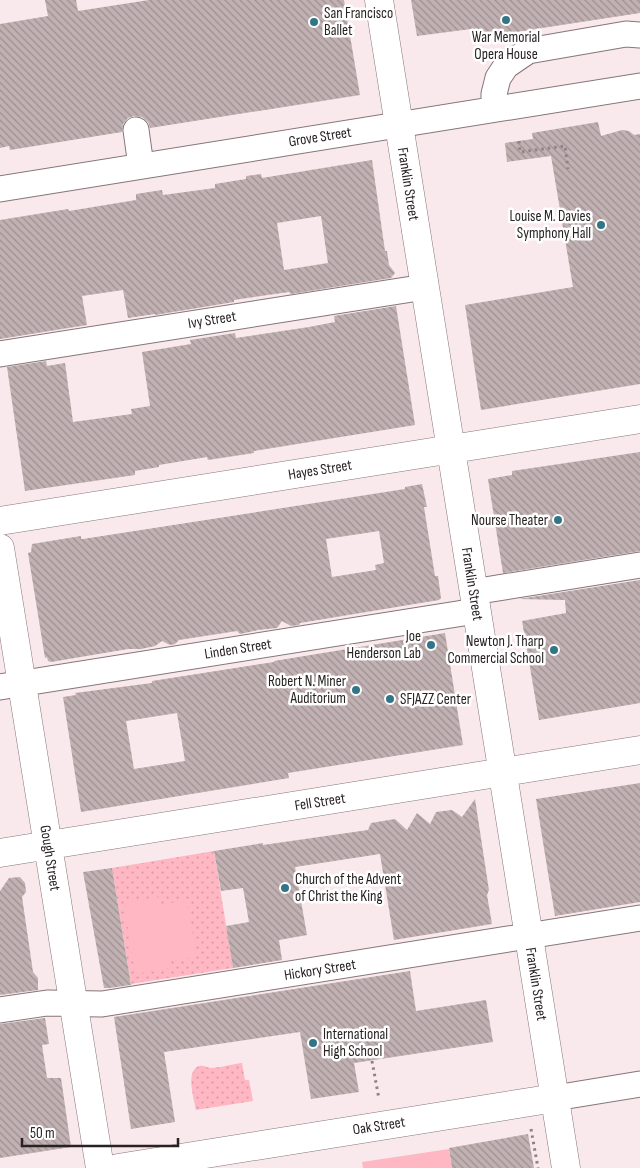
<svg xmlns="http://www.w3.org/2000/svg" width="640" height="1168" font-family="'Sofia Sans Condensed',sans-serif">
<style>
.green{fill:url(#green-dots)}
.pitch{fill:#feb7c3}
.building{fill:url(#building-back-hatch);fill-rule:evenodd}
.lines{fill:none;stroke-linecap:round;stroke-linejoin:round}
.minor-casing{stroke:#857678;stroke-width:27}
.major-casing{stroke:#857678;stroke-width:29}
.path{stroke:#8e8284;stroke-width:3;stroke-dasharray:2.5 4;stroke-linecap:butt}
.minor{stroke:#fff;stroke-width:25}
.major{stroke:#fff;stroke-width:28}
.poi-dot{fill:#327586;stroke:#fff;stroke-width:2}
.labels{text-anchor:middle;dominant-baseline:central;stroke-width:5;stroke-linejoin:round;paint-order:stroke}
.poi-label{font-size:15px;fill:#282223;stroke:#fff;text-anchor:end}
.street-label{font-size:15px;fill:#282223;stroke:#fff}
</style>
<defs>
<pattern id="green-dots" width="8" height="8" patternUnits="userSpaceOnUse" patternTransform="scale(1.25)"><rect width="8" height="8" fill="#feb7c3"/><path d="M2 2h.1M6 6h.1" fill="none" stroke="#da9da7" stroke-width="1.8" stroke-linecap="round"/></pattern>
<pattern id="building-back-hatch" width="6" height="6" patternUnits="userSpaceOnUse" patternTransform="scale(1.25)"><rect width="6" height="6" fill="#c1b1b3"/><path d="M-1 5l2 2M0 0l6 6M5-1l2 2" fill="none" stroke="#9d9091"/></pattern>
</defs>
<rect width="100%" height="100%" fill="#fae9ec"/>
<path class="green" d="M214,851L233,968L131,984L112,868Z
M242,1063L245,1080H249L253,1101L196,1110C194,1099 185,1071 199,1066C203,1065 206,1067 210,1068C220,1068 232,1064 242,1063Z"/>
<path class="pitch" d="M158,897L160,905L187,900L197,957L169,961L170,968L135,974L124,903Z
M449,1149L452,1168H363L362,1162Z"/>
<path class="building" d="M45,0H76L78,11L149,0H344L360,95L150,128L148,122L142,117L134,116L128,118L123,124L122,132L10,150L9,146L0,148V24L48,16Z
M411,0H640V13L483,37H472L471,29L417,36Z
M598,122L601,136L622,130L629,131L634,135L640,134V384L481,410L465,305L573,287L551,156L507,162L505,143L533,139L532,133Z
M372,160L385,251H387L389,265L395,273L391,278L291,294L289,292L234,300V302L155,315V314L128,318L123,290L82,296L87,325L0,339V220L68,209L69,211L136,200V194L162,190L163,195L215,188V184L246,179V176L261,174L262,178ZM321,216L328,263L284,270L277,223Z
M396,306L415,425L254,451V453L208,460L207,457L159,465V467L135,471V475L25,491L7,367L46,361L47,366L65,363L73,422L132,414L131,409L150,406L142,352L191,344L190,340L235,333L236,338L309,327L335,322L334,316Z
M640,452V551L503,573L488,479L512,475V471Z
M422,484L427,507H424L435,576H438L441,598L439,600L300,623L299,625L291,626L282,621L277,628L258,630L240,634L237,631L179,640L175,644L170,645L162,641L155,646L141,649H128L51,662L48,661L47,657L45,658L28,553L31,552L32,544L81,536V539H83L405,489V487ZM379,531L384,563L375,565L376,570L332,577L326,539Z
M640,580V703L539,720L522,621L566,613L565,600L519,599Z
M445,633L463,745L288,773L289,778L81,812L63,697L76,695L75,693L152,683V681L274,662V661ZM177,713L185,761L134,769L126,721Z
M640,783V902L555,916L536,799Z
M475,799L488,884L489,890L487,895L492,924L394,940L380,854L295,867L307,935L279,940L282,960L233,968L226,926L249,922L243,888L221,891L214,851L263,843V845L368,830L371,823L395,819L407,830L417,813L430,824L436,812L452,810L462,817Z
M112,868L131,985L109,988H104L83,872Z
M20,877L25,883L26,892L22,897L33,972L38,978V990L0,995V891L9,878Z
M410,971L416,1011L486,1000L493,1042L354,1063L359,1092L311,1099L300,1032L164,1052L175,1122L131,1129L114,1017Z
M45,1018L49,1044L42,1045L47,1078H61L71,1147L0,1158V1024Z
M528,1134L534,1168H452L449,1148Z"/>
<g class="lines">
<defs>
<path id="minor" d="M494,109V94L498,78L506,66L528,51L626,34L640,35
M136,130L141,166
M0,189L640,86
M0,354L425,287
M473,592L640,565
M0,687L476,611
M0,1010L47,1003L102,1004L640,918
M555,1098L640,1084"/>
<path id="major" d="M379,0L566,1168
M0,521L640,419
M0,548L100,1168
M0,853L640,750
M118,1168L555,1098"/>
</defs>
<use href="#minor" class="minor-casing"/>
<use href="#major" class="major-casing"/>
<path class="path" d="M519,141L520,152L565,146L568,169
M372,1061L379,1099
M531,1129L538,1168"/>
<use href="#minor" class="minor"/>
<use href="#major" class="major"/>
</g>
<g class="poi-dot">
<circle cx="506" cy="20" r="5"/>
<circle cx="314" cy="22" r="5"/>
<circle cx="601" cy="225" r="5"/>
<circle cx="558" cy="520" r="5"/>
<circle cx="431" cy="645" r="5"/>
<circle cx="554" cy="650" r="5"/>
<circle cx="356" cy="690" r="5"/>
<circle cx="390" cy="699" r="5"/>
<circle cx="285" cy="888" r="5"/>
<circle cx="313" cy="1043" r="5"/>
</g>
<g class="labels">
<g class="poi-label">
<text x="324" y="13" text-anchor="start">San Francisco<tspan x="324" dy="17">Ballet</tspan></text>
<text x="506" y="37" text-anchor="middle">War Memorial<tspan x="506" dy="17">Opera House</tspan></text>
<text x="591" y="216">Louise M. Davies<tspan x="591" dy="17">Symphony Hall</tspan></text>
<text x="548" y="520">Nourse Theater</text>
<text x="421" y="636">Joe<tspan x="421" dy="17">Henderson Lab</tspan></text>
<text x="544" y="641">Newton J. Tharp<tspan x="544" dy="17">Commercial School</tspan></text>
<text x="346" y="681">Robert N. Miner<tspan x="346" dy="17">Auditorium</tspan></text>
<text x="400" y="699" text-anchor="start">SFJAZZ Center</text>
<text x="295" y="879" text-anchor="start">Church of the Advent<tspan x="295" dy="17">of Christ the King</tspan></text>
<text x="323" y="1034" text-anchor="start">International<tspan x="323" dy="17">High School</tspan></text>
</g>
<g class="street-label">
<text transform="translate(320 137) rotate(-9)">Grove Street</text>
<text transform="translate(408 184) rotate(81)">Franklin Street</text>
<text transform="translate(212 320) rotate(-9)">Ivy Street</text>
<text transform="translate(320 470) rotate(-9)">Hayes Street</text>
<text transform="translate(472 584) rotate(81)">Franklin Street</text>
<text transform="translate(238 649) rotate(-9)">Linden Street</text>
<text transform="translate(320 802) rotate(-9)">Fell Street</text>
<text transform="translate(50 858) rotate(81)">Gough Street</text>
<text transform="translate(320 970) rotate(-9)">Hickory Street</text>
<text transform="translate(536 984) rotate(81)">Franklin Street</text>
<text transform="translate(379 1126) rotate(-9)">Oak Street</text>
</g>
</g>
<path d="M22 1138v8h156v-8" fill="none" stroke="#282223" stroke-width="2.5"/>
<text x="30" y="1138" font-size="15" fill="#282223" stroke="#ffffff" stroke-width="4" paint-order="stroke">50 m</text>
</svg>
